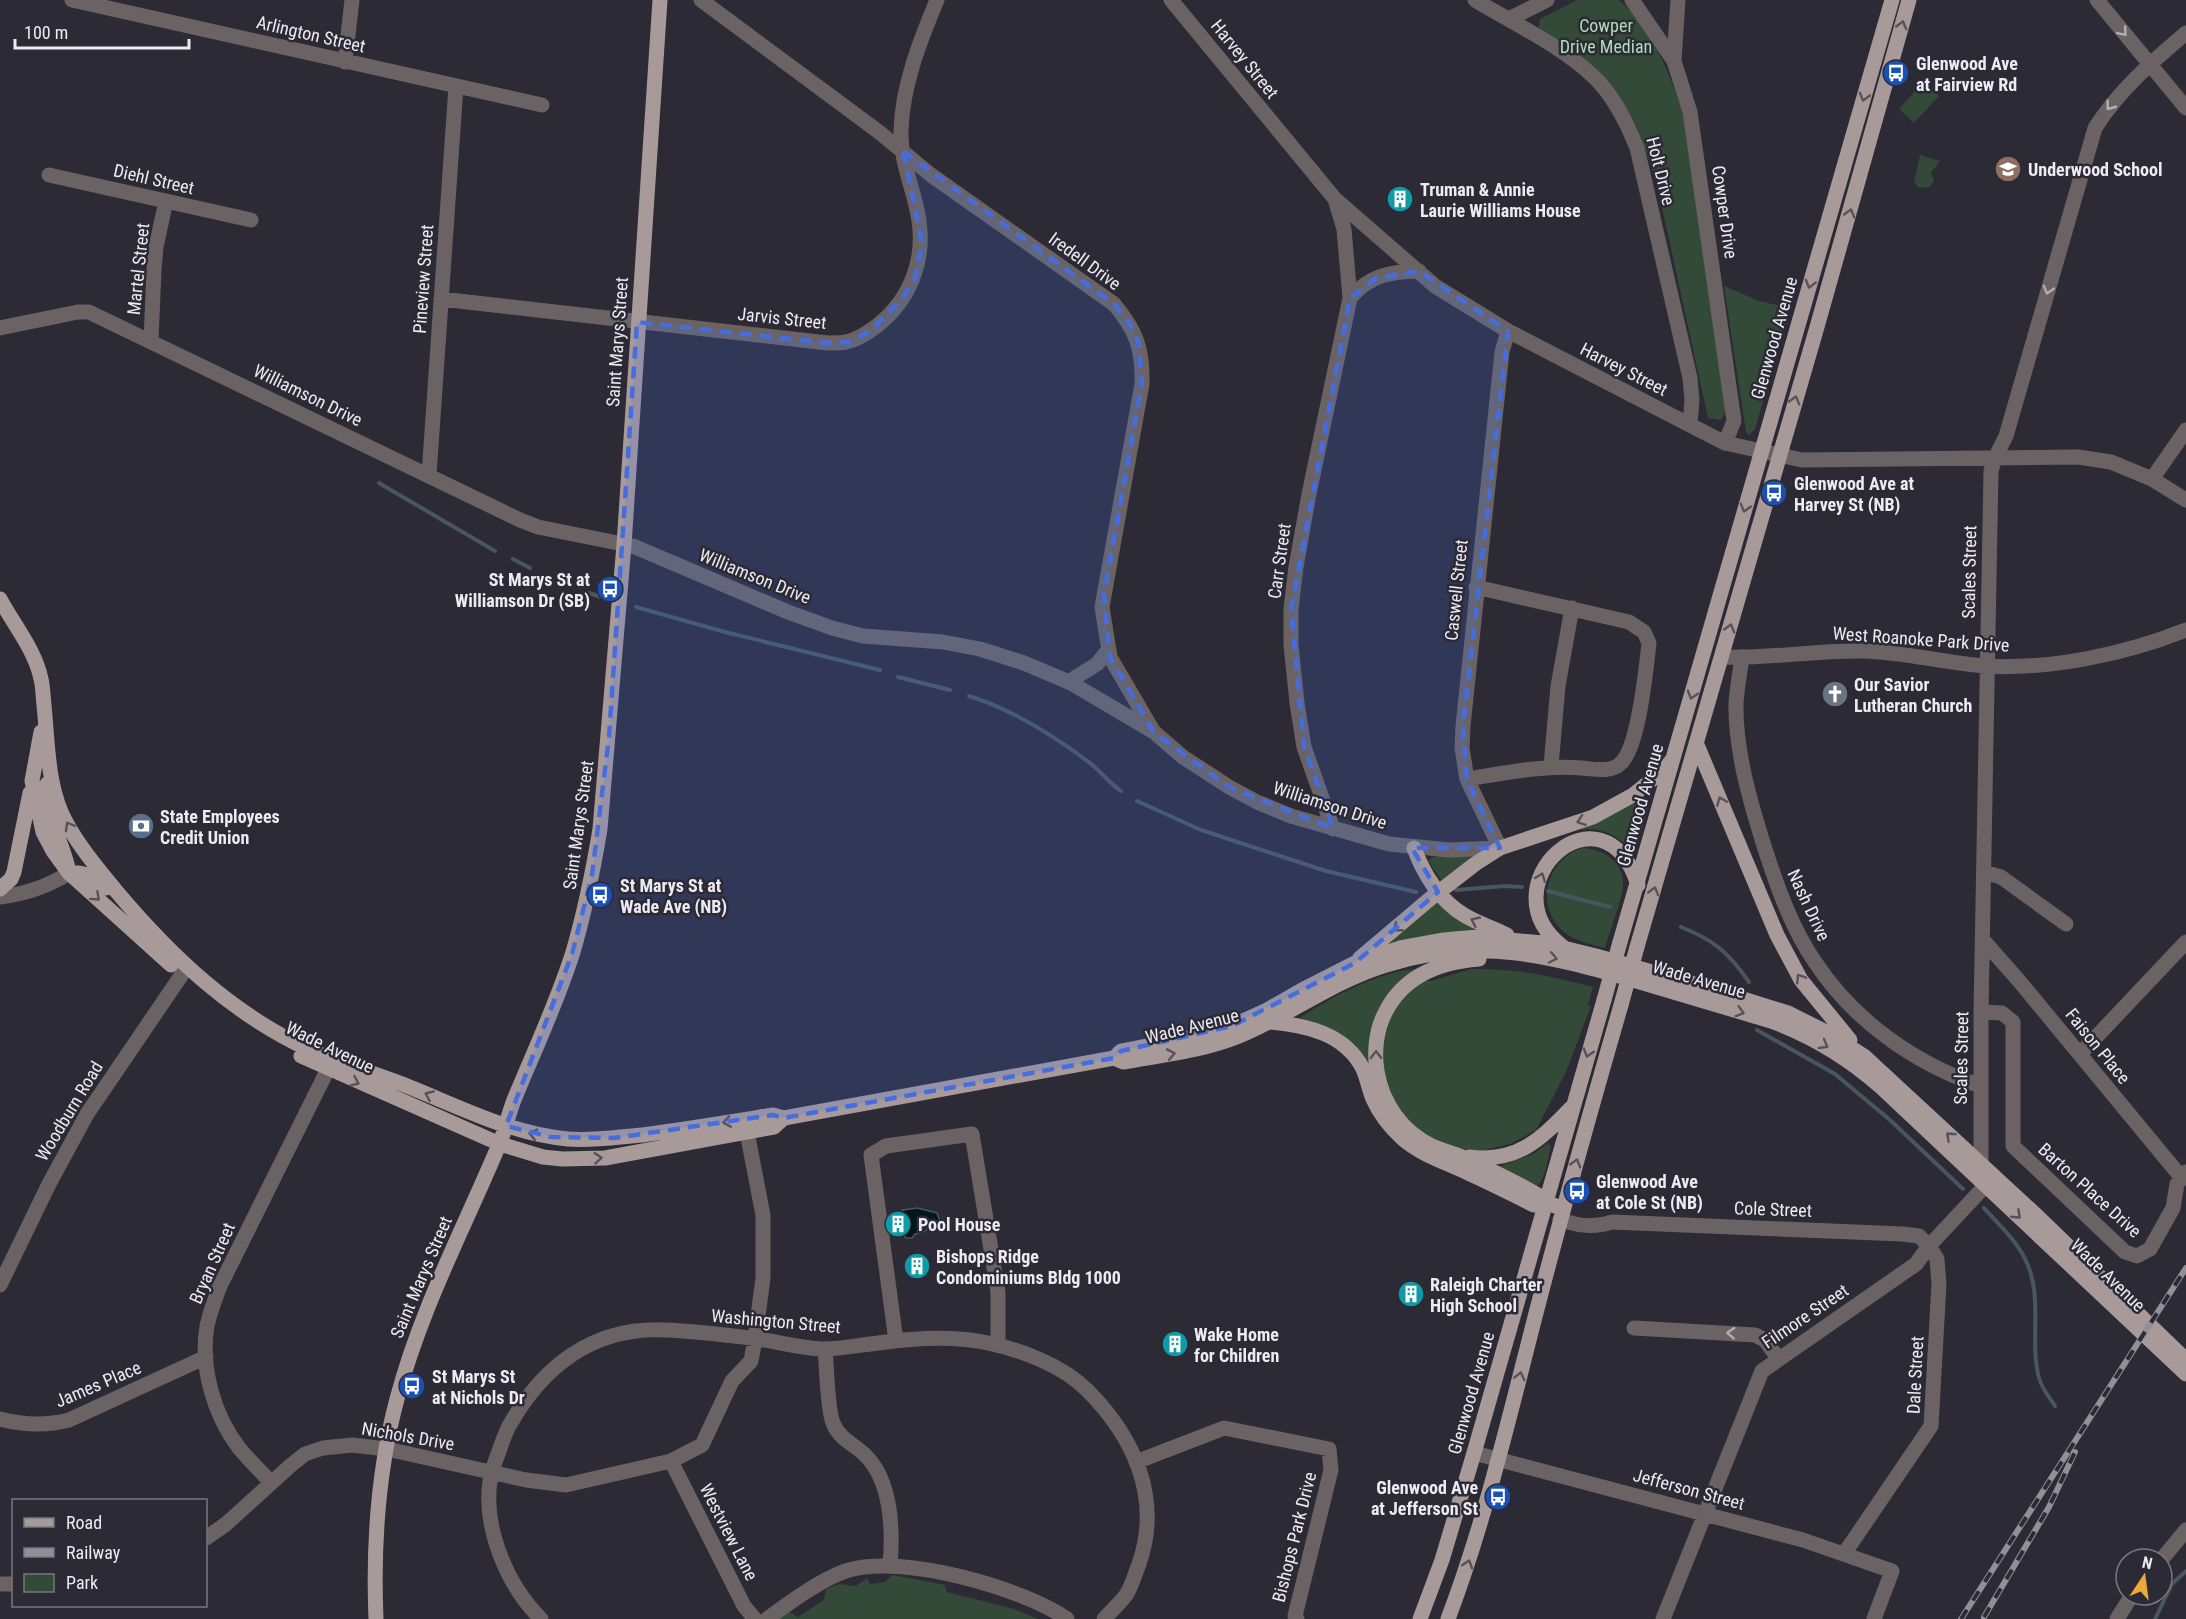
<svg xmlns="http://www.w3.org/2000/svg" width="2186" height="1619" font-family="'Roboto Condensed',sans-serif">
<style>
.green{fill:#324a37}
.water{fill:#00181d;stroke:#47575d;stroke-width:1.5}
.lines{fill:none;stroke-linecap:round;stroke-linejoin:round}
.stream{stroke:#47575d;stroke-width:4}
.minor{stroke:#6b6363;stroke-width:15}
.major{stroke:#a99a9a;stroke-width:15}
.rail-casing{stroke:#919099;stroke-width:6}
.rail{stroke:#2c2a35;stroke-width:4;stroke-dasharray:11;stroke-linecap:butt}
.major-bridge{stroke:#a99a9a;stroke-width:15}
.oneway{stroke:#585158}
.oneway2{stroke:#b2aeb2}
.marked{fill:#466ddd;fill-opacity:0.2;stroke:#466ddd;stroke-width:4.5;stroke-dasharray:12 8;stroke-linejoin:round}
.labels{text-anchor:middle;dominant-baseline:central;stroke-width:5;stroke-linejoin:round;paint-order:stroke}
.park-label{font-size:18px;fill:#acdfb6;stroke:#2c2a35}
.street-label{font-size:18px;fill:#ecebf3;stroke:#2c2a35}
.poi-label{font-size:18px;font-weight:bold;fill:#ecebf3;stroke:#2c2a35;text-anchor:start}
</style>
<rect width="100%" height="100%" fill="#2c2a35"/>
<path class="green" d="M1577,0H1619C1654,30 1672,78 1685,121L1726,411L1721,420L1708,418L1656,180L1639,132L1628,111L1538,30L1540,19Z
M1923,82L1939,96L1914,123L1899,109Z
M1920,155L1940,161L1931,173L1934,180L1930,187L1919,188L1914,182Z
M1724,286L1759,301L1790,308L1755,429L1749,435L1746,432Z
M1638,800L1649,804L1636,851L1632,853C1620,836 1601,826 1580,830L1578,826Z
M1582,848C1603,849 1624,861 1623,885C1623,898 1609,933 1605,948C1589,944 1570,940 1559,927C1535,900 1549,859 1582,848Z
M1434,856H1469L1470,858L1442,881L1428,861Z
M1437,898L1475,927L1474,929L1387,945Z
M1415,969L1416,970L1399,982L1371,1073L1298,1019C1329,998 1378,972 1415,969Z
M1471,969C1515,968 1551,976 1593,987L1588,1005L1591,1006L1566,1072L1536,1130L1510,1144L1480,1151L1468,1150L1449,1147L1417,1130L1397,1109L1385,1081L1382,1042L1394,1006L1422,980L1431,981Z
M1548,1143L1551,1146C1548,1158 1545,1182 1535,1188L1498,1167L1533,1154Z
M892,1575L945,1585L947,1592L1014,1609L1038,1619H777L789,1611L798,1617L824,1600L826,1589L839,1584L856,1586L867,1578L870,1584L885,1582Z"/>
<path class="water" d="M917,1208L937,1213L940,1221L939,1228L927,1229L924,1232L915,1234L912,1238H906L902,1232L899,1215L903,1210Z"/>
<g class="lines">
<path class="stream" d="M379,483L495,551
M513,559L530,568
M589,593L601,597
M636,607L725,632L880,670
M898,677L950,690
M969,696C1011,709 1051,734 1086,760C1099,769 1108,782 1121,791
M1137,801L1201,830L1326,871L1416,892
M1456,890L1505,886L1522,887
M1548,891L1610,907
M1681,927C1714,940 1729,953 1749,982
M1757,1030L1835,1074L1890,1120L1963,1189
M1984,1208C1998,1224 2016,1240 2025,1259C2044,1295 2029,1340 2039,1378C2042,1389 2049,1397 2055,1406
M2155,1619L2172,1584L2186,1571"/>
<path class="minor" d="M72,0L542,105
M701,0L879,132L931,175L1114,304C1136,330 1143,349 1142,384L1102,607L1110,657L1152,729
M1171,0L1335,199L1435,286L1508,331L1690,425L1725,443L1802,460L2078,457L2111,462L2152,479L2186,500
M1475,0C1515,24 1560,45 1594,77C1614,96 1627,123 1637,148L1690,378L1692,400L1690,425
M1632,0L1674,61L1690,112L1734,421L1725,443
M2097,0L2186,108
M1509,19L1547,0
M1674,61L1678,0
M345,62L352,0
M49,175L251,220
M1350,298C1370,275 1389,272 1419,271
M441,299L828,343C834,343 840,343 846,342C857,340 869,332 878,325C910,299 925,261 919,221C915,191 900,162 901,131C902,86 920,41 937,0
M0,328L78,312H89L520,520L538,527L633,546L788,612L832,628L863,636L943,642L980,649L1024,663L1071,683L1154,732L1183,757L1229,787L1257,802L1291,816L1389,844L1449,850L1500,848L1467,779L1462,748L1463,726L1502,352L1508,331
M151,341L154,270L156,247L166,201
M429,475L456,86
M2152,479L2186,430
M1722,657C1769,659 1816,650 1863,651C1904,652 1945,663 1985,666C2050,670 2126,654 2186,630
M1742,657C1740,672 1737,688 1736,703C1735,750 1750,801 1764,846C1777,886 1791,927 1815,962C1854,1021 1914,1063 1980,1086
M1068,682L1097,664L1109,649
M1551,766L1558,686L1572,608
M1467,779C1506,773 1542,765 1581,768C1594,769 1611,773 1621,763C1639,746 1646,669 1649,643L1644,632L1629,622L1476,587
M1333,829L1304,747L1297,703L1291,645V609L1296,567L1309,494L1350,298L1344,229L1335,199
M1984,872L2001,877L2066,924
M0,897C26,894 47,887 69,873
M1983,940L2020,982L2181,1177
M1981,1012L2002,1013L2013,1022V1146L2125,1252L2137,1256L2150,1249L2173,1208L2177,1184L2186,1172
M2080,1054L2186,942
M1981,1165V1012L1991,471L1995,458L2006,436L2095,128C2119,90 2152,62 2186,33
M1560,1219C1576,1226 1595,1228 1612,1222L1902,1234L1919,1236L1929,1246L1937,1259L1939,1284L1931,1426L1844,1554
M0,1285L49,1184L87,1114L187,967
M1634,1328L1755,1335L1765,1340L1778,1358
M896,1341L871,1155L886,1146L972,1134L998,1292V1345
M825,1349C827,1367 827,1408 833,1423C839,1439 854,1444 865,1455C892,1481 893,1531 890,1565
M0,1419C23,1425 46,1426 69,1420L206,1357
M1474,1453L1803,1540L1892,1571L1874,1619
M671,1461L744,1606L755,1619
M1136,1462L1224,1428L1329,1449L1331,1470L1295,1616L1297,1619
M271,1482C260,1471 249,1460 239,1448C214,1415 200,1368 207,1326C210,1312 215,1299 220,1286L333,1059
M206,1538L226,1524L290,1466L305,1454L323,1448L352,1445L387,1449L526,1480L566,1485L671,1461L702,1445L732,1381L751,1361L755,1339L763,1278V1215L747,1132
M2162,1559L2186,1530
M0,1584H14
M541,1619C504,1582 476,1514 495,1462C500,1450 503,1437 509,1426C543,1366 593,1327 664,1330C695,1331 727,1335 758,1339C779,1342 801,1348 823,1349C841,1349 860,1345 878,1343C913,1338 953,1335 988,1343C1021,1350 1062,1365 1087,1390C1134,1437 1162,1498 1139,1564C1135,1574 1132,1586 1126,1595C1120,1603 1111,1611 1104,1619
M767,1619C789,1603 824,1577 849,1570C902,1554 1023,1588 1067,1619
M1663,1619L1762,1371L1916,1264L1929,1246L1985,1186
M2117,1619L2132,1595"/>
<path class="major" d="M0,599C14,625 35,650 41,679C43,687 43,696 44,705C48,744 47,789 67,824C81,849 99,870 117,892C171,956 231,1013 308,1049C340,1064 375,1073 407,1086C460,1107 511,1134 568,1139C592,1141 617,1137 642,1135C686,1129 729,1122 773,1115L784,1118L1114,1058L1123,1062C1162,1055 1202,1051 1239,1036C1290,1015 1333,981 1386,965C1478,936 1551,956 1640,982C1684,995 1727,1008 1771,1021C1812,1036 1848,1058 1881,1087L2186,1374
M41,732L32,781L43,832L53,851L69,873L171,965
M1697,745L1777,935L1801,980L1850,1040
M47,784C43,816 64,842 69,873C85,871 94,878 106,888
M1414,848C1423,873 1440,901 1464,915C1477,923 1493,928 1507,935
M0,889L11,879L14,872L30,793
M1620,942L1892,0
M1563,947C1483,886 1603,776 1638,885
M1637,947L1817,327L1909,0
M1360,958L1431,898L1475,864L1500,848L1593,817L1633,795L1664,770L1672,760
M1479,959C1440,962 1403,976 1385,1013C1376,1030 1374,1052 1377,1071C1382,1103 1402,1132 1432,1146C1441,1150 1452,1153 1462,1157C1491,1170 1529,1188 1555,1206
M1269,1022C1305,1025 1345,1033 1363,1069C1367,1078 1369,1089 1373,1099C1380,1115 1391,1128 1403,1139C1422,1155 1445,1162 1468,1173C1490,1183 1512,1194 1534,1205
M301,1056L500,1144L543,1157L562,1159L605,1158L774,1127L784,1118
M1114,1058L1121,1051L1193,1037L1232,1026L1267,1010L1302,990L1355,963L1400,948L1444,940L1477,937L1543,943L1596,956L1708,988L1788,1013L1828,1033L1864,1056L2036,1215L2186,1360
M1469,1157C1517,1163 1540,1140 1571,1108
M376,1619C373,1546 378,1470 397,1399C420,1311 463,1230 498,1147C505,1132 508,1115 514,1100C534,1051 557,1003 573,952C585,911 593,871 600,829L624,545L660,0
M1420,1619L1442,1560L1474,1453L1604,1000
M1448,1619C1485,1521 1509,1418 1535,1317C1562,1212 1591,1109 1621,1005"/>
<defs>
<path id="rail" d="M1984,1617L2049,1507L2075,1452
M1961,1619L2186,1268"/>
</defs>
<use href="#rail" class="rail-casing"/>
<use href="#rail" class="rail"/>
<path class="major-bridge" d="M1604,1000L1620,942
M1621,1005L1637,947"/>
</g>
<defs><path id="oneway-chevron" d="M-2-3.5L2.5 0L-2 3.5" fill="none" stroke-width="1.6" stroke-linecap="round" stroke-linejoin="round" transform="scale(1.5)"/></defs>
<g class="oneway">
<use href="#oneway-chevron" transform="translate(1902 25) rotate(-75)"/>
<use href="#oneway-chevron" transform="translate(1864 97) rotate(106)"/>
<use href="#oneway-chevron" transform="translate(1850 213) rotate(-74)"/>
<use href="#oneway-chevron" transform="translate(1810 284) rotate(106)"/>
<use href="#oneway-chevron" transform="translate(1795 400) rotate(-74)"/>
<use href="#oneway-chevron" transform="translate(1745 508) rotate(106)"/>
<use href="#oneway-chevron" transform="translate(1730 628) rotate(-74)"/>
<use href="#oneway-chevron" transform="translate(1692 695) rotate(107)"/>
<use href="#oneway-chevron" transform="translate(1721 801) rotate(-112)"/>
<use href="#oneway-chevron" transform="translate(1581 821) rotate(161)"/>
<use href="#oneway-chevron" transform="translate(69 826) rotate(-120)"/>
<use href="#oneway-chevron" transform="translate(1541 877) rotate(-69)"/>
<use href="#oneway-chevron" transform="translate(1654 891) rotate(-74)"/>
<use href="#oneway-chevron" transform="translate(96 897) rotate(42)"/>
<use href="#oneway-chevron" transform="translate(1475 921) rotate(-155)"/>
<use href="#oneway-chevron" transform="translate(1397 928) rotate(141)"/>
<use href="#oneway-chevron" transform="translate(1553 958) rotate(12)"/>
<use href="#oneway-chevron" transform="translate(1800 978) rotate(-123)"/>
<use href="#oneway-chevron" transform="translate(1740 1012) rotate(16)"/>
<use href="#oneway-chevron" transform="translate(1824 1045) rotate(30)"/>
<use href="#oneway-chevron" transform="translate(1588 1053) rotate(107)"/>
<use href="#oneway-chevron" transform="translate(1171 1054) rotate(-11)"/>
<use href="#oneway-chevron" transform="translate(1376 1055) rotate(-90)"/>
<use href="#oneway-chevron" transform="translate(355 1082) rotate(24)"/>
<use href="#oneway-chevron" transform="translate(429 1095) rotate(-157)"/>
<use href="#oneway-chevron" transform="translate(727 1122) rotate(171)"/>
<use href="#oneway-chevron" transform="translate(533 1134) rotate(-167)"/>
<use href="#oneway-chevron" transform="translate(1950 1136) rotate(-137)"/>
<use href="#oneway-chevron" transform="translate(598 1158) rotate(-5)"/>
<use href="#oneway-chevron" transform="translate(1576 1163) rotate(-74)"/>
<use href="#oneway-chevron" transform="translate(2017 1215) rotate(43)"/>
<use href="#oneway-chevron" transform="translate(1520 1376) rotate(-76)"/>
<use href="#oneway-chevron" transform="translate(1468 1564) rotate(-72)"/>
</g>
<g class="oneway2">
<use href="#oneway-chevron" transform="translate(2123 32) rotate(50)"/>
<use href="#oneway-chevron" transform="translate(2110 106) rotate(127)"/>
<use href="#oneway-chevron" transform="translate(2048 290) rotate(106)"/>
<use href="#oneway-chevron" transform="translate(1731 1333) rotate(-177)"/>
</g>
<path class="marked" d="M903,151L1114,304L1129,322L1139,344L1142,384L1104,595L1110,657L1154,732L1229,787L1333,828L1304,747L1291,609L1350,298L1376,278L1419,271L1508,331L1463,726L1467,779L1500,848H1412L1438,892L1355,963L1232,1026L1121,1051L1114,1058L784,1118L773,1115L614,1138L551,1137L506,1126L572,954L592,875L609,737L637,322L828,343L848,342L870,331L903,297L915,277L922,243Z"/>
<defs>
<symbol id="bus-disc" viewBox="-11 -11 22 22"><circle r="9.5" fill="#1a4fb4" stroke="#2c2a35"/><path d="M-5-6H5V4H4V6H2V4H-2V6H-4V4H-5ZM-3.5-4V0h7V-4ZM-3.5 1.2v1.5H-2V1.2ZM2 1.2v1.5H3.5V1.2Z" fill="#fff"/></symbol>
<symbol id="school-disc" viewBox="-11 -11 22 22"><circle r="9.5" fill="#8d6e63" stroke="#2c2a35"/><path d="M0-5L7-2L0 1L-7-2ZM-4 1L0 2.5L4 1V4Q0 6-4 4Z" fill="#fff"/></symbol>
<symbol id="building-disc" viewBox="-11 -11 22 22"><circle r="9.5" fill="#0f9aa8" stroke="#2c2a35"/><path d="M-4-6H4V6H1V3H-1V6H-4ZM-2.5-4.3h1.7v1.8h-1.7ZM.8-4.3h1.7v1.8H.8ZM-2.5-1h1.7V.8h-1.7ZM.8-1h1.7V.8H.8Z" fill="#fff"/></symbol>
<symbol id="church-disc" viewBox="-11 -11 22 22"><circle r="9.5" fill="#6b7280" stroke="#2c2a35"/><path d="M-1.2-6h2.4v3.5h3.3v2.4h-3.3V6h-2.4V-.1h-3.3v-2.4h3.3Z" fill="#fff"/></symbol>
<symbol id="bank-disc" viewBox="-11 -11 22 22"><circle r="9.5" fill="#5c6f8a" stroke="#2c2a35"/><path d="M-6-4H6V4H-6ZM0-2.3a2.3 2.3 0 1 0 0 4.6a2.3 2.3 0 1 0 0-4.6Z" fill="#fff"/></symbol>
</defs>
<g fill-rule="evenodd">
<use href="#bus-disc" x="1881" y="58" width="30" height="30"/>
<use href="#school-disc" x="1993" y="154" width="30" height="30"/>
<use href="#building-disc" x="1385" y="184" width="30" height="30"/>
<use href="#bus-disc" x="1759" y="478" width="30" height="30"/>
<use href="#bus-disc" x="595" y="574" width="30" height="30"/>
<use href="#church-disc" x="1820" y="679" width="30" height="30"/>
<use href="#bank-disc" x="126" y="811" width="30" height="30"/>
<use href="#bus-disc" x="585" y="880" width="30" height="30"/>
<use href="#bus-disc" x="1562" y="1176" width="30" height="30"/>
<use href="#building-disc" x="883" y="1209" width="30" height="30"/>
<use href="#building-disc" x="902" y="1251" width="30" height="30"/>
<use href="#building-disc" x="1396" y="1279" width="30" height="30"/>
<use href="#building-disc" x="1160" y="1329" width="30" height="30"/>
<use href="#bus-disc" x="397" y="1371" width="30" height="30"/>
<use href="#bus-disc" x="1483" y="1482" width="30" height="30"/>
</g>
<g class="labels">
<g class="park-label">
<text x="1606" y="25">Cowper<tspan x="1606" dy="21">Drive Median</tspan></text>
</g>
<g class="street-label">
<text transform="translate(311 34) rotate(13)">Arlington Street</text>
<text transform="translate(1245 59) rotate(51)">Harvey Street</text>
<text transform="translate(1661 171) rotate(76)">Holt Drive</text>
<text transform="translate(154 179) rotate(13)">Diehl Street</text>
<text transform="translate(1725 212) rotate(82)">Cowper Drive</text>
<text transform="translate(1085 261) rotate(36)">Iredell Drive</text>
<text transform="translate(138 269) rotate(-84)">Martel Street</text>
<text transform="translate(423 279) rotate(-86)">Pineview Street</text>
<text transform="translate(782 318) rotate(6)">Jarvis Street</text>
<text transform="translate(1774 338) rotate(-74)">Glenwood Avenue</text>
<text transform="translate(617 342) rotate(-86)">Saint Marys Street</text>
<text transform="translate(1624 369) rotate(27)">Harvey Street</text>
<text transform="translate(308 395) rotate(26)">Williamson Drive</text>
<text transform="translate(1279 561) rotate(-82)">Carr Street</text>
<text transform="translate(1969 572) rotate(-89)">Scales Street</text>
<text transform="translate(755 576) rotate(22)">Williamson Drive</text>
<text transform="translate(1456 590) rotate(-84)">Caswell Street</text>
<text transform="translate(1921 639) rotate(4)">West Roanoke Park Drive</text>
<text transform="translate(1330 805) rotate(18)">Williamson Drive</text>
<text transform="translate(1640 805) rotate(-74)">Glenwood Avenue</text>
<text transform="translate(578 825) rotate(-82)">Saint Marys Street</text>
<text transform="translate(1809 905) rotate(65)">Nash Drive</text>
<text transform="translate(1699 979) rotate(16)">Wade Avenue</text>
<text transform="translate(1192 1026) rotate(-14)">Wade Avenue</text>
<text transform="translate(2098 1046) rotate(51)">Faison Place</text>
<text transform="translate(330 1047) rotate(26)">Wade Avenue</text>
<text transform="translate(1961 1058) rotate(-89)">Scales Street</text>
<text transform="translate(69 1111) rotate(-59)">Woodburn Road</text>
<text transform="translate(2090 1190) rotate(42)">Barton Place Drive</text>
<text transform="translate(1773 1209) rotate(2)">Cole Street</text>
<text transform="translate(212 1263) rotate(-66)">Bryan Street</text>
<text transform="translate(2108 1275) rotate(44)">Wade Avenue</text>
<text transform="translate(421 1277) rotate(-67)">Saint Marys Street</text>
<text transform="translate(1805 1316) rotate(-34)">Filmore Street</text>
<text transform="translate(776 1321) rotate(5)">Washington Street</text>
<text transform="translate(1915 1375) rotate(-87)">Dale Street</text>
<text transform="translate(98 1384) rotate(-23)">James Place</text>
<text transform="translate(1471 1393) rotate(-74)">Glenwood Avenue</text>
<text transform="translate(408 1436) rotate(10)">Nichols Drive</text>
<text transform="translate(1689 1489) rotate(15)">Jefferson Street</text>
<text transform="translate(729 1532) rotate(63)">Westview Lane</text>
<text transform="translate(1294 1537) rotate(-76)">Bishops Park Drive</text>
</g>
<g class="poi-label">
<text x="1916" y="63">Glenwood Ave<tspan x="1916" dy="21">at Fairview Rd</tspan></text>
<text x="2028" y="169">Underwood School</text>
<text x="1420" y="189">Truman &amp; Annie<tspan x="1420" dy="21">Laurie Williams House</tspan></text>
<text x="1794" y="483">Glenwood Ave at<tspan x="1794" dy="21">Harvey St (NB)</tspan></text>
<text x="590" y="579" text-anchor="end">St Marys St at<tspan x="590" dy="21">Williamson Dr (SB)</tspan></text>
<text x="1854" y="684">Our Savior<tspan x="1854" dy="21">Lutheran Church</tspan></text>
<text x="160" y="816">State Employees<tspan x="160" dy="21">Credit Union</tspan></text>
<text x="620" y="885">St Marys St at<tspan x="620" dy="21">Wade Ave (NB)</tspan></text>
<text x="1596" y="1181">Glenwood Ave<tspan x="1596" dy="21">at Cole St (NB)</tspan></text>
<text x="918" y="1224">Pool House</text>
<text x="936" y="1256">Bishops Ridge<tspan x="936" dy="21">Condominiums Bldg 1000</tspan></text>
<text x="1430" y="1284">Raleigh Charter<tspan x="1430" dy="21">High School</tspan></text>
<text x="1194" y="1334">Wake Home<tspan x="1194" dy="21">for Children</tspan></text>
<text x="432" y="1376">St Marys St<tspan x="432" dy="21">at Nichols Dr</tspan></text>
<text x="1478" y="1487" text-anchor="end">Glenwood Ave<tspan x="1478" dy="21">at Jefferson St</tspan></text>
</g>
</g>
<rect x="12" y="1499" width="195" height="108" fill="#2c2a35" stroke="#797781" stroke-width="1.5"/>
<rect x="24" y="1518" width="30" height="9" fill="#a99a9a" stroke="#797781" stroke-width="1.5"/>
<text x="66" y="1529" font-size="18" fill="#ecebf3">Road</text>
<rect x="24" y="1548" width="30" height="9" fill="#919099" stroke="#797781" stroke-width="1.5"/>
<text x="66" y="1559" font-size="18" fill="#ecebf3">Railway</text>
<rect x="24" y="1574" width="30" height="18" fill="#324a37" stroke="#797781" stroke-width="1.5"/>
<text x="66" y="1589" font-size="18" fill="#ecebf3">Park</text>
<g transform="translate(2144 1577) rotate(13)"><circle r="28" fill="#2c2a35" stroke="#797781" stroke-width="1.5"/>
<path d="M0-4.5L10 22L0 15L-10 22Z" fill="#eca93a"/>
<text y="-9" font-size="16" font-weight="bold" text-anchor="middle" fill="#ecebf3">N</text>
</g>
<path d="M15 39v9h174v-9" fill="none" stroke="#ecebf3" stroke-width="3"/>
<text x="24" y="39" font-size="18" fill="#ecebf3" stroke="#2c2a35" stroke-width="4.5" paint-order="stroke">100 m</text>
</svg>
